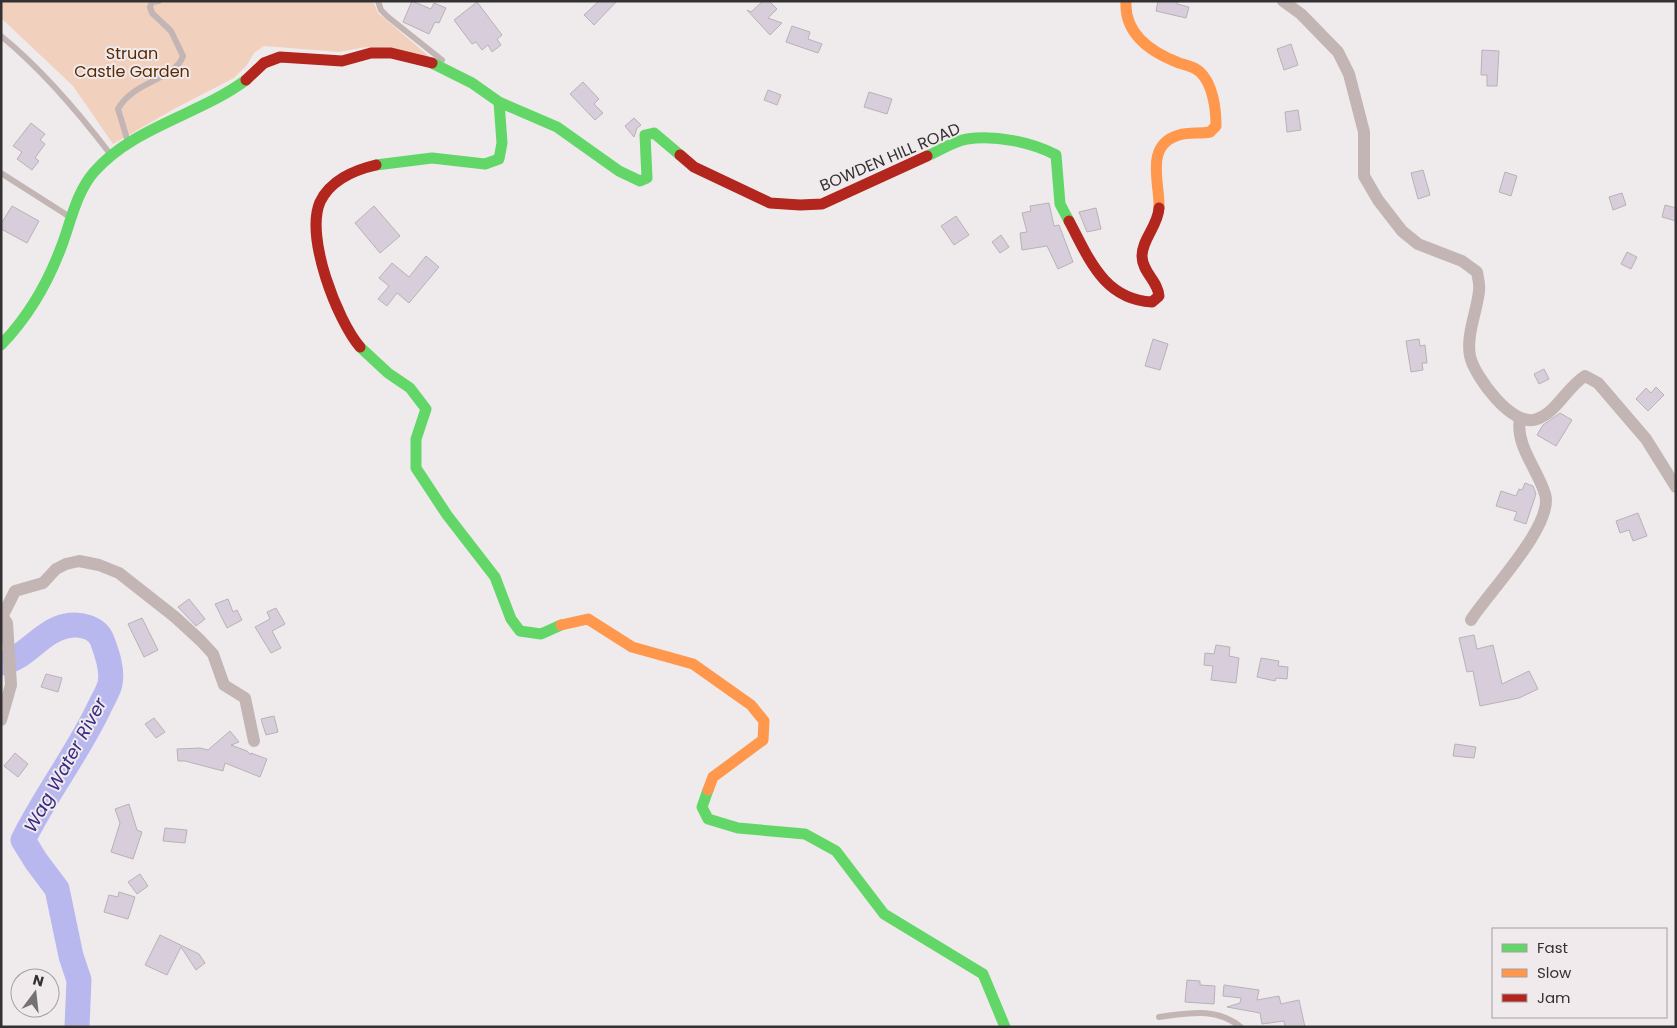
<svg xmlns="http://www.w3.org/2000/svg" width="1677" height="1028" font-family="Poppins,sans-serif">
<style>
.park{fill:#f1d1be}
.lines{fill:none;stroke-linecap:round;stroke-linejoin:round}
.river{stroke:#b8b8ee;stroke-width:25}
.building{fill:#d8cddb;stroke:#b6b3b5}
.lane{stroke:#c2b5b4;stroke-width:6}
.street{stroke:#c2b5b4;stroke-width:12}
.fast{stroke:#63d668;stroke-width:11}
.slow{stroke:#ff974d;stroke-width:11}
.jam{stroke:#b3261e;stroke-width:11}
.labels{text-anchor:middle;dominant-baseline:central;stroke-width:4;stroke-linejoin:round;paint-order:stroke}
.park-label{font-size:16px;fill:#592a01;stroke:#f0eaec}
.street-label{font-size:16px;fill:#333132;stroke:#f0eaec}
.water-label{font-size:18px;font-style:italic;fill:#372b83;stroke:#f0eaec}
</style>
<rect width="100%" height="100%" fill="#efebed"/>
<path class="park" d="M1,1H373L378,13L431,58L366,47L339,52L264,46L254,53L247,65L234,78L174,109L113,144L73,86L1,18Z"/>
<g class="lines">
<path class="river" d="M1,663C25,660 41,631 66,626C79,623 97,627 102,640C107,653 113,670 110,684C108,692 102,701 99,708C77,754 46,794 23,840L36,861L57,889L71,956L79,980L77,1027"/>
</g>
<path class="building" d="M412,1L431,9L434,3L446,8L439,23L435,22L429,34L403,22Z
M599,1H617L594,25L584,15Z
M763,1H769L777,9L768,18L782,23L770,35L747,10L751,12Z
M1158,1H1178L1177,4L1189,7L1186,18L1156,11Z
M477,2L502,35L497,39L501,45L492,52L488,45L482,50L476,42L472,44L454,20Z
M792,26L810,32L808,39L822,44L818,53L786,42Z
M1291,44L1298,65L1284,70L1277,49Z
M1482,50L1499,51L1497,86H1487V75H1481Z
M583,82L599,99L594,104L603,113L595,120L570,94Z
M768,90L781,95L777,105L764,100Z
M869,92L892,99L887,114L864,107Z
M1298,110L1301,130L1287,132L1285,112Z
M634,118L641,125L637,128L634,137L625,126Z
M31,123L45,134L40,140L45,144L35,158L39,161L32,170L17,159L22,152L13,146Z
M1423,170L1430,195L1418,199L1411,173Z
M1505,172L1517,176L1511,196L1499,192Z
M1622,193L1626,205L1613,210L1609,197Z
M1049,203L1054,226L1059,225L1073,262L1058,269L1047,246L1022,250L1020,233L1027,232L1022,213L1031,211L1030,206Z
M1665,205L1676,208V221L1662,217Z
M12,206L39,221L27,243L1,229V224Z
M374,206L400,236L380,253L355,223Z
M1096,208L1101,229L1087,232L1079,212Z
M956,216L969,235L954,245L941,226Z
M1001,235L1009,247L1000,253L992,242Z
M1627,252L1637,257L1631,269L1621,264Z
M426,256L439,267L409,303L397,293L387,306L378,299L389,286L379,278L392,263L409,277Z
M1153,339L1168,344L1160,370L1145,366Z
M1419,339L1420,346L1425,345L1427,363H1422L1423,370L1411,372L1406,341Z
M1544,369L1549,379L1539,384L1534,374Z
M1656,387L1664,395L1648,411L1636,399L1646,388L1651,393Z
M1560,413L1572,420L1556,446L1537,435L1543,425Z
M1525,483L1533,486L1536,494L1526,524L1514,520L1517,512L1496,506L1501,491L1516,496L1519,489L1522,490Z
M1638,513L1647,536L1633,541L1629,530L1620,533L1616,521Z
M189,599L205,619L196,626L178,607Z
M228,599L233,612L237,610L242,620L227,628L215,604Z
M276,608L285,624L272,631L281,648L271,653L255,627L270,619L267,612Z
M142,618L158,650L144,657L128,624Z
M1474,635L1477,649L1493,645L1502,684L1529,671L1538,689L1519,698L1480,706L1473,671L1467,672L1459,638Z
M1216,645L1230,647L1229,656L1239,658L1236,683L1211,680L1213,666L1204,665L1205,653L1214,654Z
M1261,658L1279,661L1278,666L1288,667L1287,679L1276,678L1275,681L1257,677Z
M46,674L62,678L58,692L41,687Z
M274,716L278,732L266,735L261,719Z
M154,718L165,732L156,738L145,724Z
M230,731L239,742L231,745L247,751L251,755V753L267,759L260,777L225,763L223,771L185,761H178L177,749L200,748L208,750Z
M1455,744L1476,747L1474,758L1453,756Z
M15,753L28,764L18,777L4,766Z
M129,804L137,830L142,832L133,859L111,852L120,823L115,809Z
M165,828L187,830L185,843L163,841Z
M140,874L148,886L137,894L128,882Z
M119,892L135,897L128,919L104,912L109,895L118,897Z
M160,935L199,954L205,963L196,970L181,947L167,975L145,965Z
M1187,980L1200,981V985L1215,986L1214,1004L1185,1002Z
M1224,985L1259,990L1257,1000L1279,996L1281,1004L1299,1000L1305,1027H1285L1284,1021L1262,1024L1260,1013L1227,1007L1240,1003L1241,998L1223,996Z"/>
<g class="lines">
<path class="lane" d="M378,1L381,10L388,17L442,60
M1,36C43,70 79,113 111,155
M128,142L118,109C133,81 175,80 183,56L171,31L152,13L150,7L152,2L159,1
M1,173L70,217
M1159,1017C1190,1013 1216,1007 1241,1027"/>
<path class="street" d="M1283,1L1301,14L1338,52L1349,74L1364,132V176L1378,200L1402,231L1418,244L1462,261L1477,272C1478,278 1480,285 1479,291C1477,311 1466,335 1470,356C1474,376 1513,429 1537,419C1557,412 1567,387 1585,376L1598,383L1646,439L1676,487
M1,614L7,623L11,685L1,720
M3,615L15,591L43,583L56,569L66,564L79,561L99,565L119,573L175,617L200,640L213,654L224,685L245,698L254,741
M1471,620C1488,593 1555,524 1545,494C1538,470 1515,445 1520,419"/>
<path class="fast" d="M499,102L557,127L619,171L640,181L647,178L645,135L654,133L680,155
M927,156C939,151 954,141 967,139C996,135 1031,142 1056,155L1060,204L1069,221
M376,165L432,158L485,164L499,159L502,143L499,102L472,83L432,63
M1,345C29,316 48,283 62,245C71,221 76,193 94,172C133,127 199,115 246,80
M360,347L388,373L410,388L426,409L416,439V468L447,515L495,577L511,619L520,631L541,634L561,625
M708,790L702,807L708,819L738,828L805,834L836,851L884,914L983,974L1005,1027"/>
<path class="slow" d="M1126,1C1124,34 1150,52 1179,63C1186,65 1194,66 1200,72C1213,84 1216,109 1216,126L1210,132C1200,134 1189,132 1179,135C1144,145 1160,183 1159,208
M561,625L588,619L632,647L693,664L751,705L764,721L763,740L713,777L708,790"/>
<path class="jam" d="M246,80L264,63L280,57L342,61L371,53H391L432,63
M680,155L694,167L770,203L800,205L822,204L927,156
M1069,221C1089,258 1103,299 1152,302L1159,296C1158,281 1142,272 1142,256C1142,239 1158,226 1159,208
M360,347C337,320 305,237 320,202C330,181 354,170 376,165"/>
</g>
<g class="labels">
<g class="park-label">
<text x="132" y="53">Struan<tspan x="132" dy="18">Castle Garden</tspan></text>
</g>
<g class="street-label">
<text transform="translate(890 157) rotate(-23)">BOWDEN HILL ROAD</text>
</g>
<g class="water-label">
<text transform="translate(65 765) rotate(-61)">Wag Water River</text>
</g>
</g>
<rect width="1677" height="1028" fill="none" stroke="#333132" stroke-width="5"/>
<rect x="1492" y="928" width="175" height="90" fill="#f0eaec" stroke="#a4a0a2"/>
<rect x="1502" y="944" width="25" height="8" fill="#63d668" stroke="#a4a0a2"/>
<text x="1537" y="953" font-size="15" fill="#333132">Fast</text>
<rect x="1502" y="969" width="25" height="8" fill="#ff974d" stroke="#a4a0a2"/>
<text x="1537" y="978" font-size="15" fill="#333132">Slow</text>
<rect x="1502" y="994" width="25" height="8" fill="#b3261e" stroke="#a4a0a2"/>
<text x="1537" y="1003" font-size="15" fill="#333132">Jam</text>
<g transform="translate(35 993) rotate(15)"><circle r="24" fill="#f0eaec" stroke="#a4a0a2"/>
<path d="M0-4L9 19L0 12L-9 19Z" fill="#757273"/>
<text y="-8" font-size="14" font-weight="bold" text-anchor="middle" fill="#333132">N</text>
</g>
</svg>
